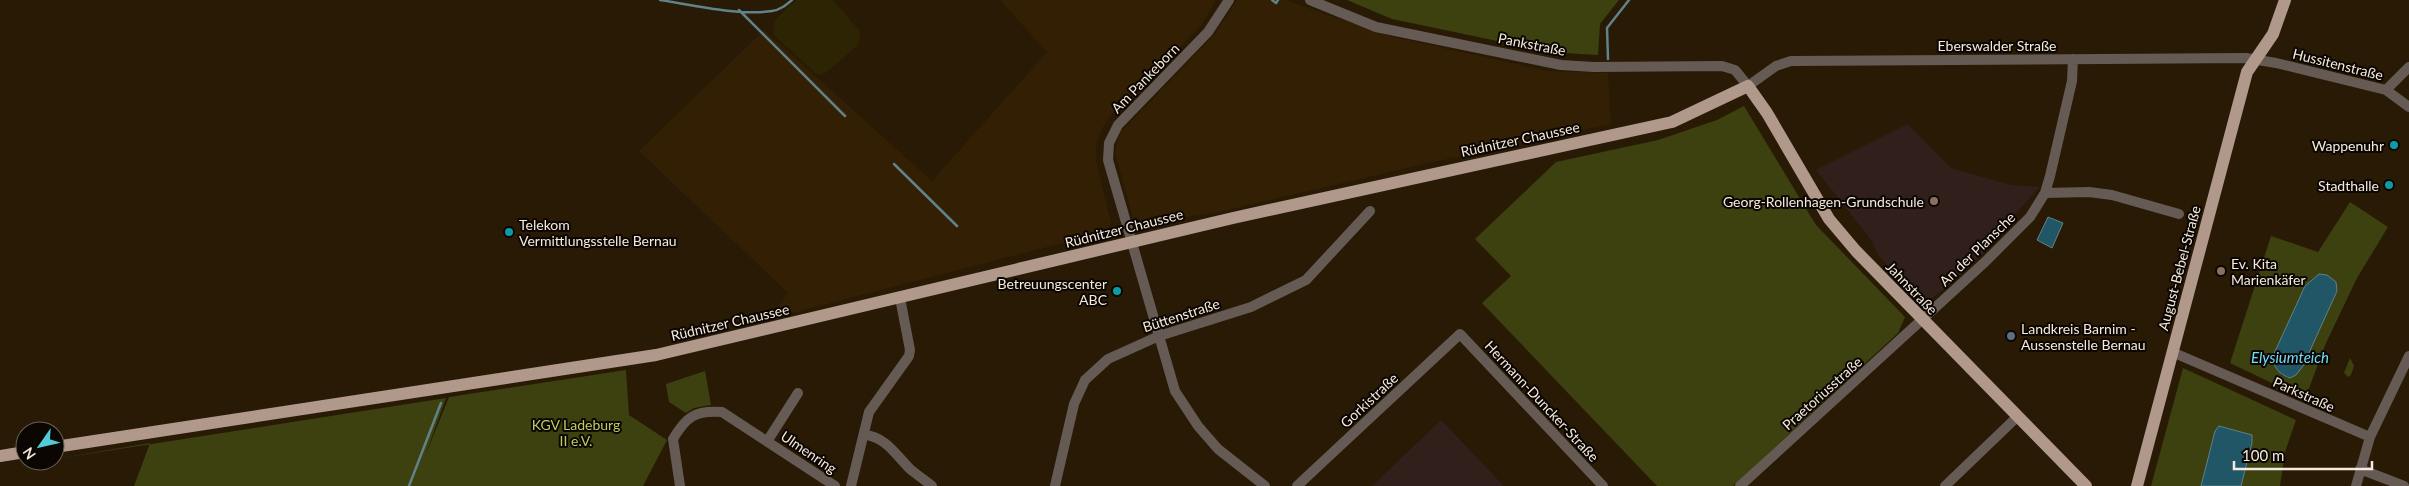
<svg xmlns="http://www.w3.org/2000/svg" width="2409" height="486" font-family="Lato,sans-serif">
<style>
.built{fill:#332004}
.education{fill:#311f1c}
.green{fill:#3c410f;fill-rule:evenodd}
.sand{fill:#2c2403}
.water{fill:#205665;stroke:#608289}
.lines{fill:none;stroke-linecap:round;stroke-linejoin:round}
.stream{stroke:#608289;stroke-width:2.5}
.minor{stroke:#665a54;stroke-width:10}
.major{stroke:#b0988a;stroke-width:12}
.culture-dot{fill:#0f9aa8;stroke:#0c0602;stroke-width:2}
.education-dot{fill:#8d6e63;stroke:#0c0602;stroke-width:2}
.service-dot{fill:#5c6f8a;stroke:#0c0602;stroke-width:2}
.labels{text-anchor:middle;dominant-baseline:central;stroke-width:4;stroke-linejoin:round;paint-order:stroke}
.street-label{font-size:14px;fill:#f4eadd;stroke:#0c0602}
.poi-label{font-size:14px;fill:#f4eadd;stroke:#0c0602;text-anchor:end}
.park-label{font-size:14px;fill:#c0cb61;stroke:#0c0602}
.water-label{font-size:15px;font-style:italic;fill:#73dbfa;stroke:#0c0602}
</style>
<rect width="100%" height="100%" fill="#281a05"/>
<path class="built" d="M1000,0H1216L1201,26L1110,116L1103,127L1096,146V160L1111,223L1109,228L1105,232L769,319L788,293L639,151L764,30L932,181L1047,52Z
M1237,0H1285L1389,36L1547,71L1608,73L1611,124L1433,162L1219,212L1165,220L1133,219L1115,152L1120,133L1214,35Z"/>
<path class="education" d="M1908,124L1951,168L2011,185L2040,187L1994,237V243L1950,284L1924,304L1878,255L1872,241L1816,170Z
M1441,420L1504,486H1372Z"/>
<path class="green" d="M1347,0H1619L1600,24L1598,55L1550,52L1392,19Z
M1744,106L1816,225L1905,317L1898,333L1733,486H1657L1482,303L1511,276L1475,239L1556,162L1658,140L1717,120Z
M2350,202L2388,227L2357,278L2326,343L2305,399L2230,363L2271,236L2318,252ZM2320,274L2327,275L2296,375L2290,378L2281,375L2312,279Z
M2350,358L2354,366L2351,375L2348,377L2344,373Z
M2183,368L2296,420L2285,452L2280,486H2241L2252,444L2251,435L2220,426L2215,431L2201,486H2151Z
M626,370L629,415L667,440L643,486H134L150,443L55,459L446,398L425,456L449,397Z
M705,371L711,405L694,408L686,413L669,402L666,384Z"/>
<path class="sand" d="M796,0H833L860,31L859,43L856,47L823,75L816,74L773,34L774,21Z"/>
<path class="water" d="M2048,217L2063,223L2052,248L2037,240Z
M2319,274L2327,275L2336,282L2337,291L2303,366L2296,375L2290,378C2279,374 2275,369 2272,358L2305,286Z
M2219,426L2252,435V443L2241,486H2201L2215,431Z"/>
<g class="lines">
<path class="stream" d="M660,0C692,5 739,16 772,11C780,10 786,5 792,0
M1272,0L1276,3L1278,0
M739,10L845,116
M1608,59L1607,28L1629,0
M894,164L957,226
M409,486L441,403"/>
<path class="minor" d="M1229,0L1208,32L1118,125L1109,143L1108,160L1175,391L1198,426L1218,449L1265,486
M1310,0L1376,27L1561,65L1594,67L1722,66L1735,70L1748,86L1776,66L1791,61L2246,58L2276,63L2386,90L2409,107
M2386,90L2409,67
M2045,193L2089,192L2112,195L2179,214
M2172,352L2370,437
M864,435C885,436 896,455 910,469C917,475 925,480 932,486
M768,440L798,393
M2360,469L2404,486
M680,486L673,439C686,417 695,410 722,412L835,486
M851,486L869,412L909,356L910,350L900,298
M1055,486L1074,404L1085,380L1108,359L1159,336L1251,307L1306,280L1370,211
M1297,486L1460,334L1603,486
M1740,486L1985,262L2030,217L2045,193L2050,176L2072,81L2073,59
M1945,486L2018,416
M2356,486L2370,437L2409,356"/>
<path class="major" d="M55,447L656,355L1233,218L1672,122L1748,86L1767,113L1829,219L1856,251L2086,486
M0,456L25,452
M2137,486L2247,72L2273,34L2285,0"/>
</g>
<g class="culture-dot">
<circle cx="2394" cy="145" r="5"/>
<circle cx="2389" cy="185" r="5"/>
<circle cx="509" cy="232" r="5"/>
<circle cx="1117" cy="291" r="5"/>
</g>
<g class="education-dot">
<circle cx="1934" cy="201" r="5"/>
<circle cx="2221" cy="271" r="5"/>
</g>
<circle class="service-dot" cx="2011" cy="336" r="5"/>
<g class="labels">
<g class="street-label">
<text transform="translate(1532 44) rotate(11)">Pankstraße</text>
<text x="1997" y="45">Eberswalder Straße</text>
<text transform="translate(2338 64) rotate(14)">Hussitenstraße</text>
<text transform="translate(1145 78) rotate(-46)">Am Pankeborn</text>
<text transform="translate(1520 139) rotate(-12)">Rüdnitzer Chaussee</text>
<text transform="translate(1124 228) rotate(-14)">Rüdnitzer Chaussee</text>
<text transform="translate(1977 249) rotate(-44)">An der Plansche</text>
<text transform="translate(2179 268) rotate(-75)">August-Bebel-Straße</text>
<text transform="translate(1912 288) rotate(46)">Jahnstraße</text>
<text transform="translate(1181 315) rotate(-18)">Büttenstraße</text>
<text transform="translate(730 322) rotate(-13)">Rüdnitzer Chaussee</text>
<text transform="translate(1822 393) rotate(-42)">Praetoriusstraße</text>
<text transform="translate(2304 394) rotate(24)">Parkstraße</text>
<text transform="translate(1369 400) rotate(-43)">Gorkistraße</text>
<text transform="translate(1542 401) rotate(47)">Hermann-Duncker-Straße</text>
<text transform="translate(809 452) rotate(34)">Ulmenring</text>
</g>
<g class="poi-label">
<text x="2384" y="145">Wappenuhr</text>
<text x="2379" y="185">Stadthalle</text>
<text x="1924" y="201">Georg-Rollenhagen-Grundschule</text>
<text x="519" y="224" text-anchor="start">Telekom<tspan x="519" dy="16">Vermittlungsstelle Bernau</tspan></text>
<text x="2231" y="263" text-anchor="start">Ev. Kita<tspan x="2231" dy="16">Marienkäfer</tspan></text>
<text x="1107" y="283">Betreuungscenter<tspan x="1107" dy="16">ABC</tspan></text>
<text x="2021" y="328" text-anchor="start">Landkreis Barnim -<tspan x="2021" dy="16">Aussenstelle Bernau</tspan></text>
</g>
<g class="park-label">
<text x="576" y="424">KGV Ladeburg<tspan x="576" dy="16">II e.V.</tspan></text>
</g>
<g class="water-label">
<text x="2290" y="357">Elysiumteich</text>
</g>
</g>
<g transform="translate(40 446) rotate(236)"><circle r="24" fill="#0c0602" stroke="#69615a"/>
<path d="M0-4L9 19L0 12L-9 19Z" fill="#52cbd9"/>
<text y="-8" font-size="14" font-weight="bold" text-anchor="middle" fill="#f4eadd">N</text>
</g>
<path d="M2234 461v8h138v-8" fill="none" stroke="#f4eadd" stroke-width="2.5"/>
<text x="2242" y="461" font-size="15" fill="#f4eadd" stroke="#0c0602" stroke-width="4" paint-order="stroke">100 m</text>
</svg>
